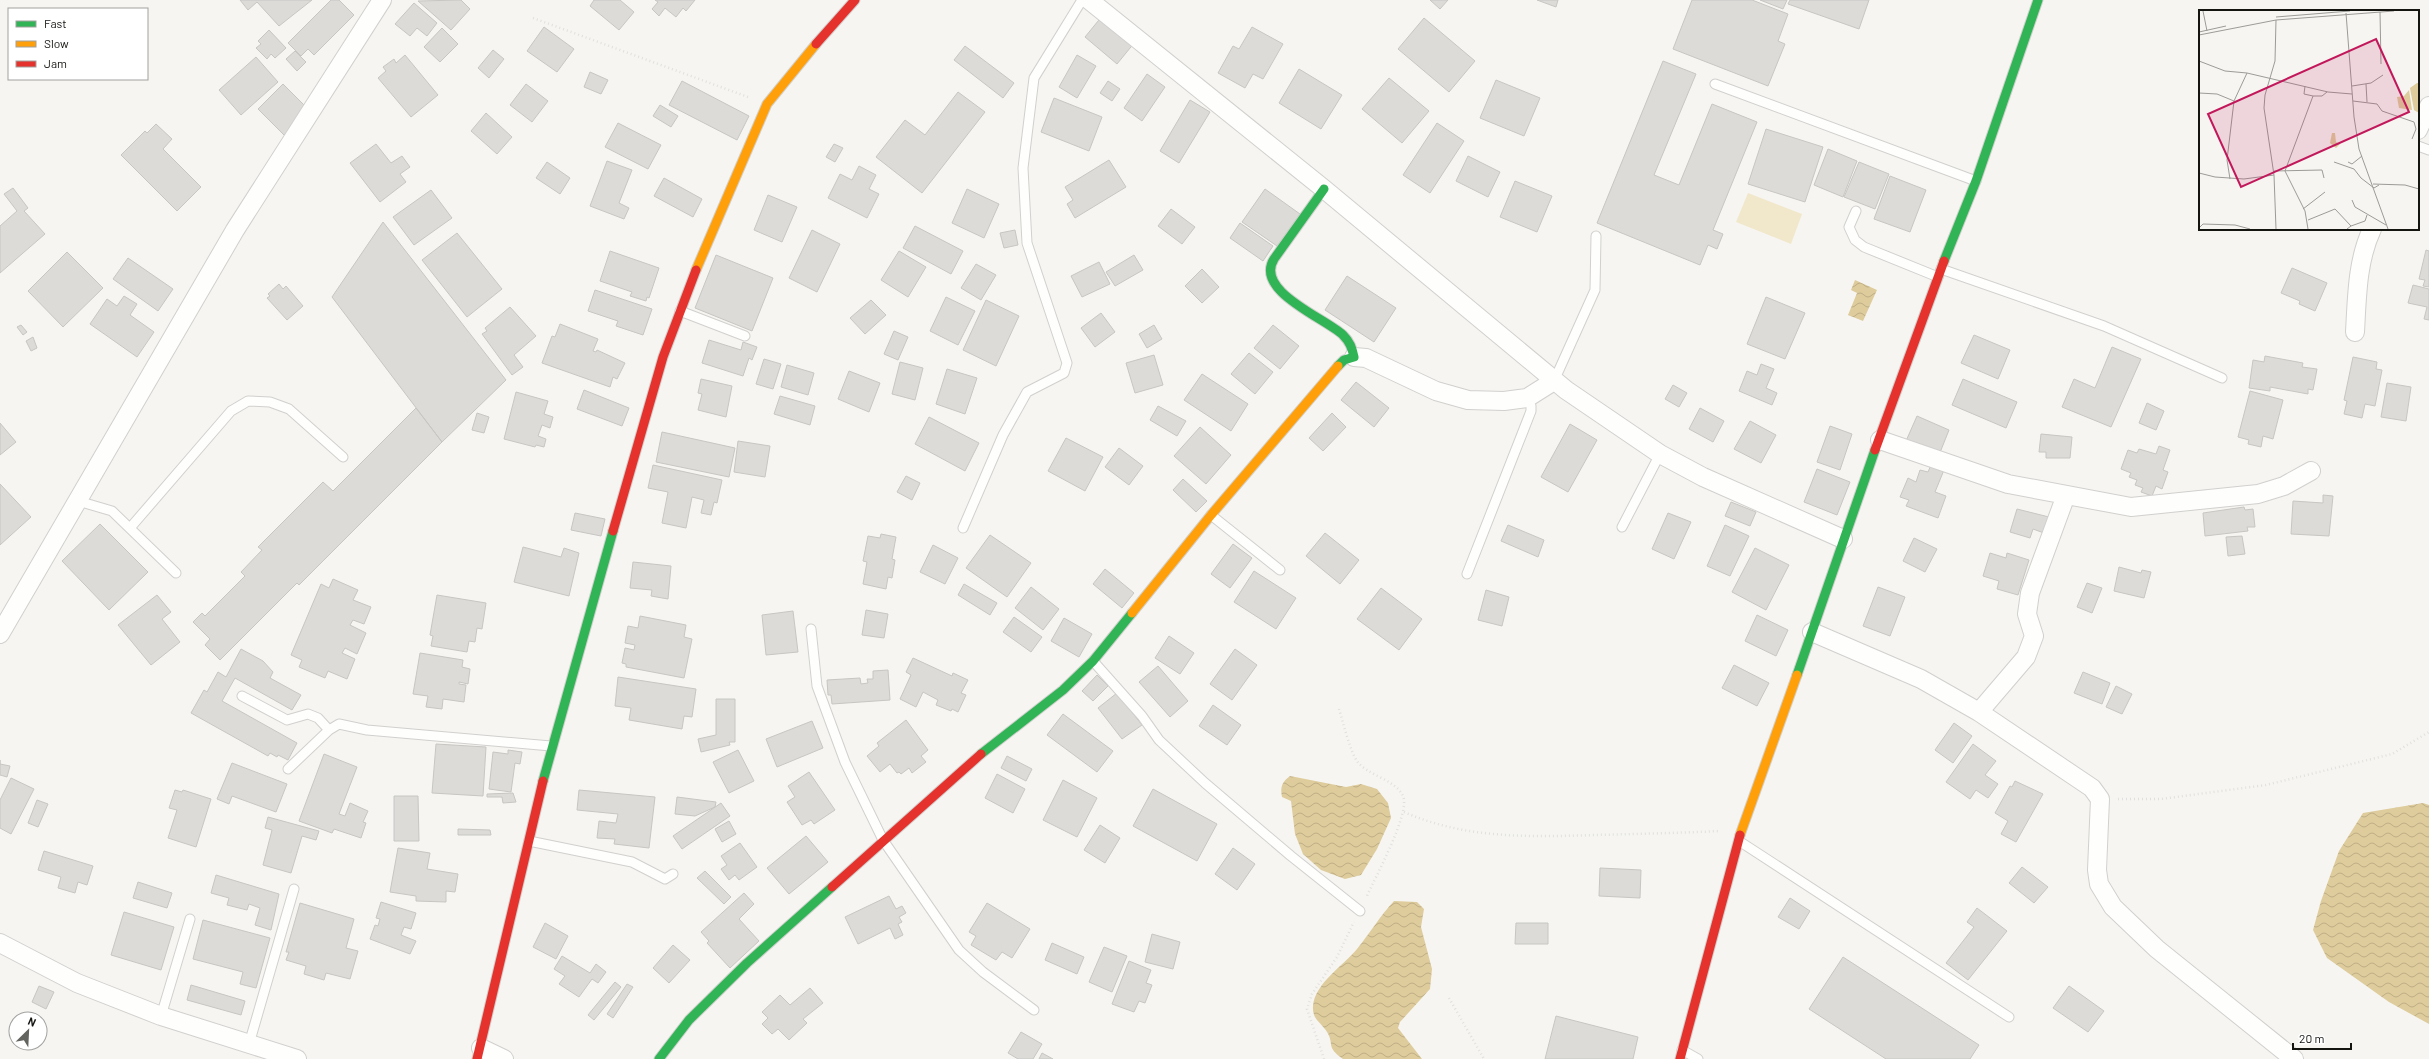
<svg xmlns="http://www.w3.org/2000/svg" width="2429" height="1059" font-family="Barlow,sans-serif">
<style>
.green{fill:#f1e7cb}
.water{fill:url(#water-waves)}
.building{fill:#dcdbd8;stroke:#c7c6c3}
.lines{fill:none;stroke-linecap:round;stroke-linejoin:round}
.lane-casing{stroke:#d1d0ce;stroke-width:11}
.street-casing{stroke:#d1d0ce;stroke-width:20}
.fast-casing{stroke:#d1d0ce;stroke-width:11}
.slow-casing{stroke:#d1d0ce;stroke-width:11}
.jam-casing{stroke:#d1d0ce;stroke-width:11}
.path{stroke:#e0e0de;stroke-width:2.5;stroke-dasharray:1 3;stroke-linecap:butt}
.lane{stroke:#fefefd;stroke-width:9}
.street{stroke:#fefefd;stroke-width:18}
.fast{stroke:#30b455;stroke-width:9}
.slow{stroke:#ff9f0a;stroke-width:9}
.jam{stroke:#e5322d;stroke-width:9}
.inset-road{fill:none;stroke:#9c9b97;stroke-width:1}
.view{fill:#c2185b;fill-opacity:0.15;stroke:#c2185b;stroke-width:2}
.inset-edge{fill:none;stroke:#141411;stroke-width:2}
</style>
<defs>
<pattern id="water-waves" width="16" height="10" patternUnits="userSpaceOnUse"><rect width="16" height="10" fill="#decc9c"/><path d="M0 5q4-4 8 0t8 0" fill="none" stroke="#beae85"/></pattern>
</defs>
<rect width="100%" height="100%" fill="#f6f5f1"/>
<path class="green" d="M1748,193L1802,214L1791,244L1736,222Z"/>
<path class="water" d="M1855,280L1877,290L1863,321L1848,315L1857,293L1851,290Z
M1290,776L1346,787L1361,784L1377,789L1388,803L1391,818L1377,849L1361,875L1345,879L1321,870L1303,854L1295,834L1291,801L1282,797C1280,787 1282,782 1290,776Z
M2423,803L2429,805V1024L2389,1002L2327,958L2313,930L2321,901L2339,851L2363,813Z
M1394,901L1417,902L1424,909L1421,927L1432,969L1430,989L1400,1022L1398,1028L1422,1059H1343C1325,1046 1335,1045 1327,1032C1321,1022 1312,1020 1313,1006C1315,983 1344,965 1357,949C1370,933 1380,916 1394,901Z"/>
<path class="building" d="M240,0H312L279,26L257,2L248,10Z
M331,0H339L354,15L314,55L308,49L301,56L288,43Z
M461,0L470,9L451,30L418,1Z
M594,0H620L634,12L619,30L590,6Z
M655,0H695L686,11L683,8L676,17L665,8L659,16L652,9L658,2Z
M1430,0H1448L1440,9Z
M1537,0H1558L1556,7Z
M1692,0H1752L1788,14L1778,41L1785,44L1768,86L1673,49Z
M1760,0H1787L1783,9Z
M1790,0H1869L1859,29L1788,4Z
M414,3L437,23L427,36L417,28L410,36L395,24Z
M1103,15L1135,42L1117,64L1085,37Z
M1424,18L1475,61L1449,92L1398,49Z
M544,27L574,49L557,72L527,51Z
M1252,27L1283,44L1263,79L1253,74L1245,88L1218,73L1233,46L1239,49Z
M442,28L458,44L440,62L424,47Z
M269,30L286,48L275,58L271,54L267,59L256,48L261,44L258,41Z
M965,46L1014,83L1003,98L954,60Z
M493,50L504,59L489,78L478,68Z
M295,51L306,62L297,71L286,59Z
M405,55L438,95L411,117L378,78L386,71L383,67L394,59L396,63Z
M1077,55L1096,66L1077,98L1059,87Z
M256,57L278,82L241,115L219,90Z
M1663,61L1696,74L1654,175L1679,185L1712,104L1757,122L1713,230L1723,234L1717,249L1708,245L1700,265L1597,223Z
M1299,69L1342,95L1321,129L1279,103Z
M590,72L608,80L601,94L584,87Z
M1147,74L1165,87L1142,121L1124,108Z
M1389,78L1429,111L1402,143L1362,109Z
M1496,80L1540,98L1524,136L1480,118Z
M682,81L749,116L737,140L669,105Z
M1108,81L1120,89L1112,101L1100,93Z
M283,84L309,110L284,135L258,109Z
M526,84L548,101L532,122L510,105Z
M958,92L985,112L922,193L876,157L905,120L925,135Z
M1054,98L1102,117L1089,151L1041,132Z
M1190,100L1210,112L1179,163L1160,151Z
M660,105L678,116L671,127L653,116Z
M486,113L512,137L497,154L471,131Z
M618,123L661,145L648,169L605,147Z
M1437,123L1464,141L1430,193L1403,175Z
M156,124L172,139L163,149L201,187L177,211L121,155L145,131L147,133Z
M1766,129L1823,147L1805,202L1748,184Z
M376,144L391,163L402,156L410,167L400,174L406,182L380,202L350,163Z
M834,144L843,148L835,162L826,157Z
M1828,149L1857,161L1843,197L1814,185Z
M1468,156L1500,172L1488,197L1456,181Z
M1109,160L1126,187L1075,218L1067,204L1073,200L1065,187Z
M607,161L632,170L619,203L629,208L624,219L590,206Z
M547,162L570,178L560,194L536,178Z
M1859,162L1889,174L1875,209L1844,197Z
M859,166L876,175L869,189L879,194L867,218L828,198L840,174L852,180Z
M1890,176L1926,190L1910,232L1874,219Z
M664,178L702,199L693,217L654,196Z
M1515,181L1552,196L1537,232L1500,217Z
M13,188L28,208L24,211L45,234L0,273V226L17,211L4,194Z
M967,189L999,204L984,238L952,223Z
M1265,189L1300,214L1277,246L1242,222Z
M431,190L452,218L414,245L393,217Z
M768,195L797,207L782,242L754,230Z
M1171,209L1195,227L1182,244L1158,226Z
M383,222L506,380L442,442L332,297Z
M1240,223L1273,246L1263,261L1230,238Z
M915,226L963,251L951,274L903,248Z
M812,230L840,244L817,292L789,278Z
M1015,230L1018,245L1004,248L1000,233Z
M457,233L502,289L467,317L422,260Z
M2426,250L2429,251V287L2423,286L2425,280L2419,279Z
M610,251L659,268L649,298L647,297L646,301L630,296L632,292L600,281Z
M899,251L926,267L908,297L881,280Z
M67,252L103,288L63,327L28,291Z
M716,255L773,278L752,331L695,308Z
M1134,255L1143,270L1115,286L1106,272Z
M128,258L173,289L158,311L113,279Z
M1099,262L1110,284L1082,297L1071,276Z
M976,264L996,275L981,300L961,288Z
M2292,268L2327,283L2315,311L2299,304L2300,301L2281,293Z
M1202,269L1219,287L1202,303L1185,286Z
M1347,276L1396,308L1374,342L1325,310Z
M279,284L283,289L286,286L303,306L287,320L267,298L270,296L268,294Z
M2413,285L2429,289V320L2424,319L2427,307L2408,303Z
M595,290L652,309L643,335L616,326L618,321L588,311Z
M124,296L137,304L130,315L154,332L137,357L90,324L107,299L117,306Z
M946,297L975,311L958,345L930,331Z
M1766,297L1805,313L1785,359L1747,344Z
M871,300L886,315L865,334L850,318Z
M986,300L1019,316L996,366L963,350Z
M510,307L536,336L514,355L523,367L512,375L482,334L487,331L485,328Z
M1101,313L1115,332L1095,347L1081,328Z
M560,324L598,339L593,351L596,352L597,350L625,363L617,379L613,377L610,387L542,363L552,336L555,337Z
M21,325L27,332L23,335L17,327Z
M1154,325L1162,339L1147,348L1139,334Z
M1273,325L1299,346L1280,369L1254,348Z
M894,331L908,337L898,360L884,354Z
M1974,335L2010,350L1998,379L1961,363Z
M33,337L37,348L31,351L26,341Z
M709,340L741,350L743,342L757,347L752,360L749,358L743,376L702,363Z
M2112,347L2141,359L2111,427L2062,407L2074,379L2095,388Z
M1249,353L1273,372L1255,394L1231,374Z
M1154,355L1163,385L1135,393L1126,363Z
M2265,356L2303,363L2302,367L2317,369L2313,390L2308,389V394L2270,387V391L2249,388L2253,360L2264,362Z
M2353,357L2377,362L2376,369L2382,370L2375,406L2365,404L2362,418L2344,414L2347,401L2344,400Z
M764,359L781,364L773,389L756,384Z
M900,362L923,368L915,400L892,394Z
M1761,364L1774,369L1766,388L1777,393L1772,405L1739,391L1747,371L1757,375Z
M787,365L814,373L808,395L781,387Z
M947,369L977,378L965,414L936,404Z
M849,371L880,383L869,412L838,399Z
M1202,374L1248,404L1231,431L1184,400Z
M701,379L732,386L726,417L698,410L702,394L698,393Z
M1963,379L2017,402L2006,428L1952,405Z
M1356,382L1389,408L1374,427L1341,400Z
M2387,383L2411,387L2406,421L2381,417Z
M1673,385L1687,393L1679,407L1665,399Z
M584,390L629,408L622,426L577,409Z
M2250,391L2283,400L2273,439L2263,436L2261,447L2248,444L2249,440L2238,437Z
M516,392L548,401L544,414L553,417L550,428L542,425L538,436L546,439L544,447L536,445L535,447L504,439Z
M780,396L815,406L810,425L774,414Z
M2147,403L2164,411L2156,430L2139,423Z
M1158,406L1186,421L1177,436L1150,420Z
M416,408L442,442L299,585L297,583L220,660L205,645L210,639L193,622L202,613L205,616L245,576L241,572L262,550L258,547L323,482L333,491Z
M1700,408L1724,421L1713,442L1689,429Z
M477,413L489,417L484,433L472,430Z
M1332,413L1346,427L1323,451L1309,438Z
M1917,416L1949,430L1939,455L1906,441Z
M929,417L979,443L965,471L915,444Z
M1750,421L1776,435L1761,463L1734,449Z
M0,423L16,442L0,455Z
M1570,424L1597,440L1568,492L1541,477Z
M1830,426L1852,434L1840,470L1817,462Z
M1200,427L1231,455L1206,484L1174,456Z
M662,432L735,448L729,477L656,462Z
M2041,434L2072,437L2070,458H2046V452H2039Z
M1066,438L1103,457L1085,491L1048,471Z
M738,441L770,446L765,477L734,472Z
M2159,446L2170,450L2163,470L2168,472L2162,489L2156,486L2152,496L2141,492L2143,488L2135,485L2137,480L2129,477L2131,473L2121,469L2128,450L2137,453L2139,449L2156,454Z
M1119,448L1143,466L1129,485L1105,467Z
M653,465L722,480L717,503L714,502L711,515L701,513L704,500L692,497L686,528L662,523L668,492L648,488Z
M1931,465L1944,470L1935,492L1946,496L1938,518L1906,506L1909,500L1900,497L1908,478L1916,482L1920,470L1928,472Z
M1817,469L1850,482L1837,515L1804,502Z
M906,476L920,483L912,500L897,492Z
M1183,479L1207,501L1196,512L1173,490Z
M0,484L31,517L0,545Z
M2323,495L2333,496L2329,536L2291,534L2293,501L2323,503Z
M1731,502L1756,512L1750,526L1725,516Z
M2244,507L2245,510L2253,509L2255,527H2247L2248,531L2205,536L2203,513Z
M2017,509L2049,517L2044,533L2033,529L2030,538L2010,532Z
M575,513L605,519L601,536L571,530Z
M1668,513L1691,522L1674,559L1652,549Z
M100,524L148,572L109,610L62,561Z
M1508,525L1544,540L1538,557L1501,541Z
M1725,525L1749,536L1730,576L1707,566Z
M1325,533L1359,560L1340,584L1306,556Z
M881,534L896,537L892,559L895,560L892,578L888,577L886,589L863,584L867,562L863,561L868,536L880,538Z
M990,535L1031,563L1007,597L966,568Z
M2242,536L2245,554L2228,556L2226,537Z
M1914,538L1937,549L1925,572L1903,561Z
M1233,544L1252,558L1230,588L1211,574Z
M933,545L958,558L945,584L920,572Z
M523,547L561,557L564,548L579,553L569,596L514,582Z
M1755,548L1789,565L1766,610L1732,592Z
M1990,553L2006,558L2007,553L2029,560L2018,595L1997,589L1999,581L1983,576Z
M633,562L671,566L668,599L651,596L652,590L630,588Z
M2119,567L2141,573L2142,570L2151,572L2144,598L2114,591Z
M1105,569L1134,593L1122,608L1093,584Z
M1254,571L1296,598L1276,629L1234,602Z
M333,579L358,590L353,600L371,607L364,624L353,620L350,625L366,633L357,654L345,648L342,653L355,659L347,679L328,671L325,678L299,667L302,660L291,655L321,584L329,588Z
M2087,583L2102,588L2092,613L2077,607Z
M964,584L997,603L990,615L958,595Z
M1031,587L1059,609L1043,630L1015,608Z
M1878,587L1905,597L1890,636L1863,626Z
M1381,588L1422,619L1399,650L1357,619Z
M1486,590L1509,597L1502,626L1478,620Z
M157,595L171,612L162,619L180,642L151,665L118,625Z
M437,595L486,603L482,629L477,628L475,642L469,641L467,652L431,646L433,636L430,635Z
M866,610L888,614L884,638L862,635Z
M793,611L798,652L766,655L762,615Z
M1757,615L1788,630L1776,656L1745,641Z
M640,616L686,625L684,637L692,639L684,678L626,667V664L622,663L625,648L634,650L635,645L625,643L628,626L638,628Z
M1014,617L1042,637L1031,652L1003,632Z
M1064,618L1092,634L1079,657L1051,641Z
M1169,636L1194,653L1180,674L1155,658Z
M241,649L263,661L273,672L270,678L301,695L292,710L235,678L222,701L297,743L288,760L278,755L277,757L270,753L268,756L191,713L204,690L207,692L218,672L226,677Z
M1235,649L1257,665L1232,700L1210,684Z
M420,653L463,660L462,667L470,669L468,684L459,682V684L466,685L464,702L443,699L442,709L426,707L428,696L413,694Z
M913,658L952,676L953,673L968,680L961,693L966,695L958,712L952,709L951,711L936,705L938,700L923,692L916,707L900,699L911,675L906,672Z
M1734,665L1769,683L1757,706L1722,688Z
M1158,666L1188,701L1170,717L1139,682Z
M888,670L890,700L832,704L831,695H828L827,680L860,678L861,684L868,683L867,679H873V671Z
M2083,672L2110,683L2102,704L2074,693Z
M1097,675L1108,686L1093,701L1082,691Z
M618,677L696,689L692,717L684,716L682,729L629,720L631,708L615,706Z
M2116,686L2132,694L2122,714L2106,707Z
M1117,693L1142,725L1122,739L1098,708Z
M716,699H735V742H729L730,745L701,752L698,739L716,735Z
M1213,705L1241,725L1227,745L1199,726Z
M1063,714L1113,751L1097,772L1047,735Z
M906,720L928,750L921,756L926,762L912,773L909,768L901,774L899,772L897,773L890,764L880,772L867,756L879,746L877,743Z
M812,721L823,748L777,767L766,739Z
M1954,723L1972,736L1953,763L1935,750Z
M436,744L486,747L483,796L432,793Z
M1973,744L1996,761L1985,775L1998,784L1988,798L1976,790L1970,799L1946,782Z
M508,750L522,752L520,764L515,763L511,792L489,789L493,752L508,754Z
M738,750L754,781L729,793L713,762Z
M324,754L357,767L339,814L345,816L350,803L368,811L363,822L366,823L361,838L334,829L332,833L299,821Z
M1007,756L1032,769L1026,781L1001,768Z
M0,760V764L10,766L7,777L0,775Z
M232,763L287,784L276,812L232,796L229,804L217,799Z
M809,772L835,810L814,824L811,820L802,825L787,802L795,797L788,786Z
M997,774L1025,789L1013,813L985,798Z
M11,778L34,789L11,834L0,828V800Z
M1063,780L1097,798L1077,837L1043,820Z
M2015,781L2043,794L2016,842L2001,834L2008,821L1995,813L2010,786L2012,787Z
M1153,789L1217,824L1197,861L1133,826Z
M175,790L182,792L183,790L211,799L196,847L168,838L177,810L169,808Z
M579,790L655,797L649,848L614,844L615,839L597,838L599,821L616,823L618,814L577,810Z
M513,793L516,802L503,803L502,797H487V794Z
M394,796H418L419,841H394Z
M677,797L716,802L715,807L695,816L675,814Z
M37,800L48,804L38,827L28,823Z
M721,803L730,816L682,849L673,836Z
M268,817L319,831L316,840L302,836L291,873L263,865L272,830L265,828Z
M729,821L736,834L722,842L715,829Z
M1100,825L1120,838L1105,863L1084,850Z
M458,829L490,830L491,835H458Z
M806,836L828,862L789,894L767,868Z
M740,843L757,867L739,880L735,875L729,880L721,869L727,865L721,856Z
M398,848L430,853L427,869L458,874L455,892L446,891V902L416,901V896L390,892Z
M1233,848L1255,864L1237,890L1215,874Z
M44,851L93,866L87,885L78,882L75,893L58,888L61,877L38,870Z
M2022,867L2048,887L2034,903L2009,883Z
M1600,868L1641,870L1640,898L1599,896Z
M705,871L731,897L724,904L697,878Z
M216,875L279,894L271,930L255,925L260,908L249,904L247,910L227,905L229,898L211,893Z
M138,882L172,893L167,908L133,898Z
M744,893L754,904L739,919L759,941L730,968L707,943L709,941L701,932Z
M889,896L896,909L902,906L906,913L899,917L902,922L898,924L903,935L895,939L890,928L858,944L845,917Z
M1790,898L1810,911L1799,929L1778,917Z
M381,902L416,913L411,929L404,927L401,935L416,941L410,954L370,939L375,925L378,926L380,919L376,918Z
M300,903L354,919L346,948L358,951L350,979L326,973L324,980L304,974L306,966L286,960L289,952H286Z
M987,903L1030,929L1012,958L1002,952L996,960L971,945L976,936L969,932Z
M1977,908L2007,931L1968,980L1946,963L1974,927L1967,922Z
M124,912L174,927L161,970L111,955Z
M203,920L270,938L256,988L240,984L243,972L193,959Z
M545,923L568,936L556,959L533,947Z
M1516,923H1548V944H1515Z
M1152,934L1180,942L1173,969L1145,962Z
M1052,943L1084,957L1077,974L1045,960Z
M673,945L690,960L669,983L653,968Z
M1104,947L1127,956L1112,992L1089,982Z
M562,956L590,973L596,964L606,972L598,983L592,979L579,997L559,984L565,976L554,969Z
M1843,957L1979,1045L1970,1059H1886L1809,1009Z
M1129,961L1151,970L1146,983L1152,985L1145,1003L1139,1001L1134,1012L1112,1004Z
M615,982L621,987L594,1020L588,1015Z
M627,984L633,987L613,1018L607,1014Z
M191,985L245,1001L241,1015L187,1000Z
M39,986L54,992L46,1009L32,1002Z
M2069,986L2104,1011L2088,1032L2053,1008Z
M810,988L823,1003L803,1019L807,1023L789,1040L778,1029L772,1034L762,1024L768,1018L762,1012L780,995L790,1005Z
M1556,1016L1638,1037L1633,1059H1545Z
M1021,1032L1042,1044L1033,1059H1018L1008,1053Z
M1042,1053L1053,1059H1039Z"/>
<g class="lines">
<defs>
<path id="lane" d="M1715,84L1976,181
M2418,146L2429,150
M1856,211L1849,227L1855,240L1864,247L1938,277
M1941,269L2104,326L2222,378
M680,311L745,336
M1554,381L1595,290L1596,236
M78,501L112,511L176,573
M1211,515L1280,570
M1622,527L1660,454
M130,528L231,411L248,401L270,402L289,409L343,457
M963,528L1003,435L1027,392L1064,373L1067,363L1027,243L1023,168L1034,78L1082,0
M1467,574L1531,411V406L1527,398
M811,629L817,686L845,762L883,840L959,950L983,972L1034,1010
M1093,661L1142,716L1159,740L1205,783L1291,856L1360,911
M242,696L287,720L308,714L318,718L329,730
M288,769L329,730L339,724L367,730L551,746
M529,841L632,862L665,879L673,874
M1739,841L2009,1017
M161,1016L190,919
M249,1044L294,889
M1682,1050L1698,1059"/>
<path id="street" d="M1089,0L1324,189L1566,390L1660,454L1703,477L1843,539
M2418,130L2429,106
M2355,332C2357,297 2357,261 2372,229
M1354,357L1366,358L1436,391L1468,400L1504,401L1527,398L1554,381
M1880,440L2008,484L2131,507L2258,494L2284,486L2311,471
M1812,632L1921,679L1979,712L2092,788L2100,799L2097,870L2099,884L2113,907L2157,949L2294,1059
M0,634L235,230L382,0
M1979,712L2026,657L2034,636L2027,614L2030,593L2066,495
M0,943L77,983L161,1016L297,1059
M481,1048L504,1059"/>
<path id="fast" d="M1324,189L1274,259C1254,291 1325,318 1343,335C1350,342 1352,348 1354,357L1344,360L1338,366
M1944,261L1976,181L2038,0
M1797,675L1875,450
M981,754L1063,690L1093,661L1132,613
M543,781L613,531
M659,1059L689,1020L747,963L832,887"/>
<path id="slow" d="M696,270L767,104L816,44
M1132,613L1211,515L1338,366
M1740,835L1797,675"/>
<path id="jam" d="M816,44L855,0
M1875,450L1944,261
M613,531L663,357L696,270
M832,887L981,754
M477,1059L543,781
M1680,1059L1740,835"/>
</defs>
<use href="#lane" class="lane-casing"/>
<use href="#street" class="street-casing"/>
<use href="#fast" class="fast-casing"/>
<use href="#slow" class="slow-casing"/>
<use href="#jam" class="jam-casing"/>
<path class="path" d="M533,18L748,97
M1339,709C1343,722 1350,751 1357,761C1366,775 1395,779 1403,796C1411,812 1374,880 1366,898
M2118,799H2161L2266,785L2392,754L2429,732
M1404,812C1465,839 1530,837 1595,835C1636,834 1678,833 1720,831
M1449,998L1484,1059
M1324,1059L1307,1009L1312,994L1337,957L1354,922"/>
<use href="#lane" class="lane"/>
<use href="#street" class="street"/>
<use href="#fast" class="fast"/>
<use href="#slow" class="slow"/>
<use href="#jam" class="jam"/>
</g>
<g transform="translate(2199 10)">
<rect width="220" height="220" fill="#f6f5f1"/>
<path d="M218,73H220V103L215,100L211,78ZM210,80L213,100L200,98L198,87L205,86ZM133,123H136L137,132L141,134L137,138L131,133Z" fill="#decc9c"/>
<path class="inset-road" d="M4,1L8,21M181,2L182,54M147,3L155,107L160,139L189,219M77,7L151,1M77,10L76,51L66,85L65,98L75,165L77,219M0,22L27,16M0,25L77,10L195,1M0,51L26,61L48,63M167,74L168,92M106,76L105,84L114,86L86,161L106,201L109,219M153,76L172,73L184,65M0,83L18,84L35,91M114,86H123L128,82M154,91L178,94L183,101L215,112L217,119L213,129M135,152L155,159L162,168L175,178L180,175M149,152L153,154L163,146M75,161L123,160L125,168M0,163L16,167L45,169L75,165M31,169L28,150L35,91L48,63L129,82L153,84M174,174L206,175L220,179M153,190L156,197L187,215M104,199L126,182M109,210L136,199L152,216L148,219M152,216L166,211L168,205M0,218L4,214L36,215L51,219"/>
<path class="view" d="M177,29L210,102L42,177L9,104Z"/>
<rect width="220" height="220" class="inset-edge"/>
</g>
<rect x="8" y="8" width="140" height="72" fill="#ffffff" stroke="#a1a1a0"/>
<rect x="16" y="21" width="20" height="6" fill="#30b455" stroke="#a1a1a0"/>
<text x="44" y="28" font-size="12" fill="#141411">Fast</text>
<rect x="16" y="41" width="20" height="6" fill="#ff9f0a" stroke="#a1a1a0"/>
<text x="44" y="48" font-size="12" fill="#141411">Slow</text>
<rect x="16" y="61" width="20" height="6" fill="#e5322d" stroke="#a1a1a0"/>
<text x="44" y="68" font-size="12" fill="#141411">Jam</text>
<g transform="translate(28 1031) rotate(24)"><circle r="19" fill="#ffffff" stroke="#a1a1a0"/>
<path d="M0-3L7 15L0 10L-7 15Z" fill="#63635f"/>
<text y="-6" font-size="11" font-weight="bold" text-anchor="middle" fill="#141411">N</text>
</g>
<path d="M2293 1043v6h58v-6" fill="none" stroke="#141411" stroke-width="2"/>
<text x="2299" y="1043" font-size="12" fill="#141411" stroke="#ffffff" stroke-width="3" paint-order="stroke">20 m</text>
</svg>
